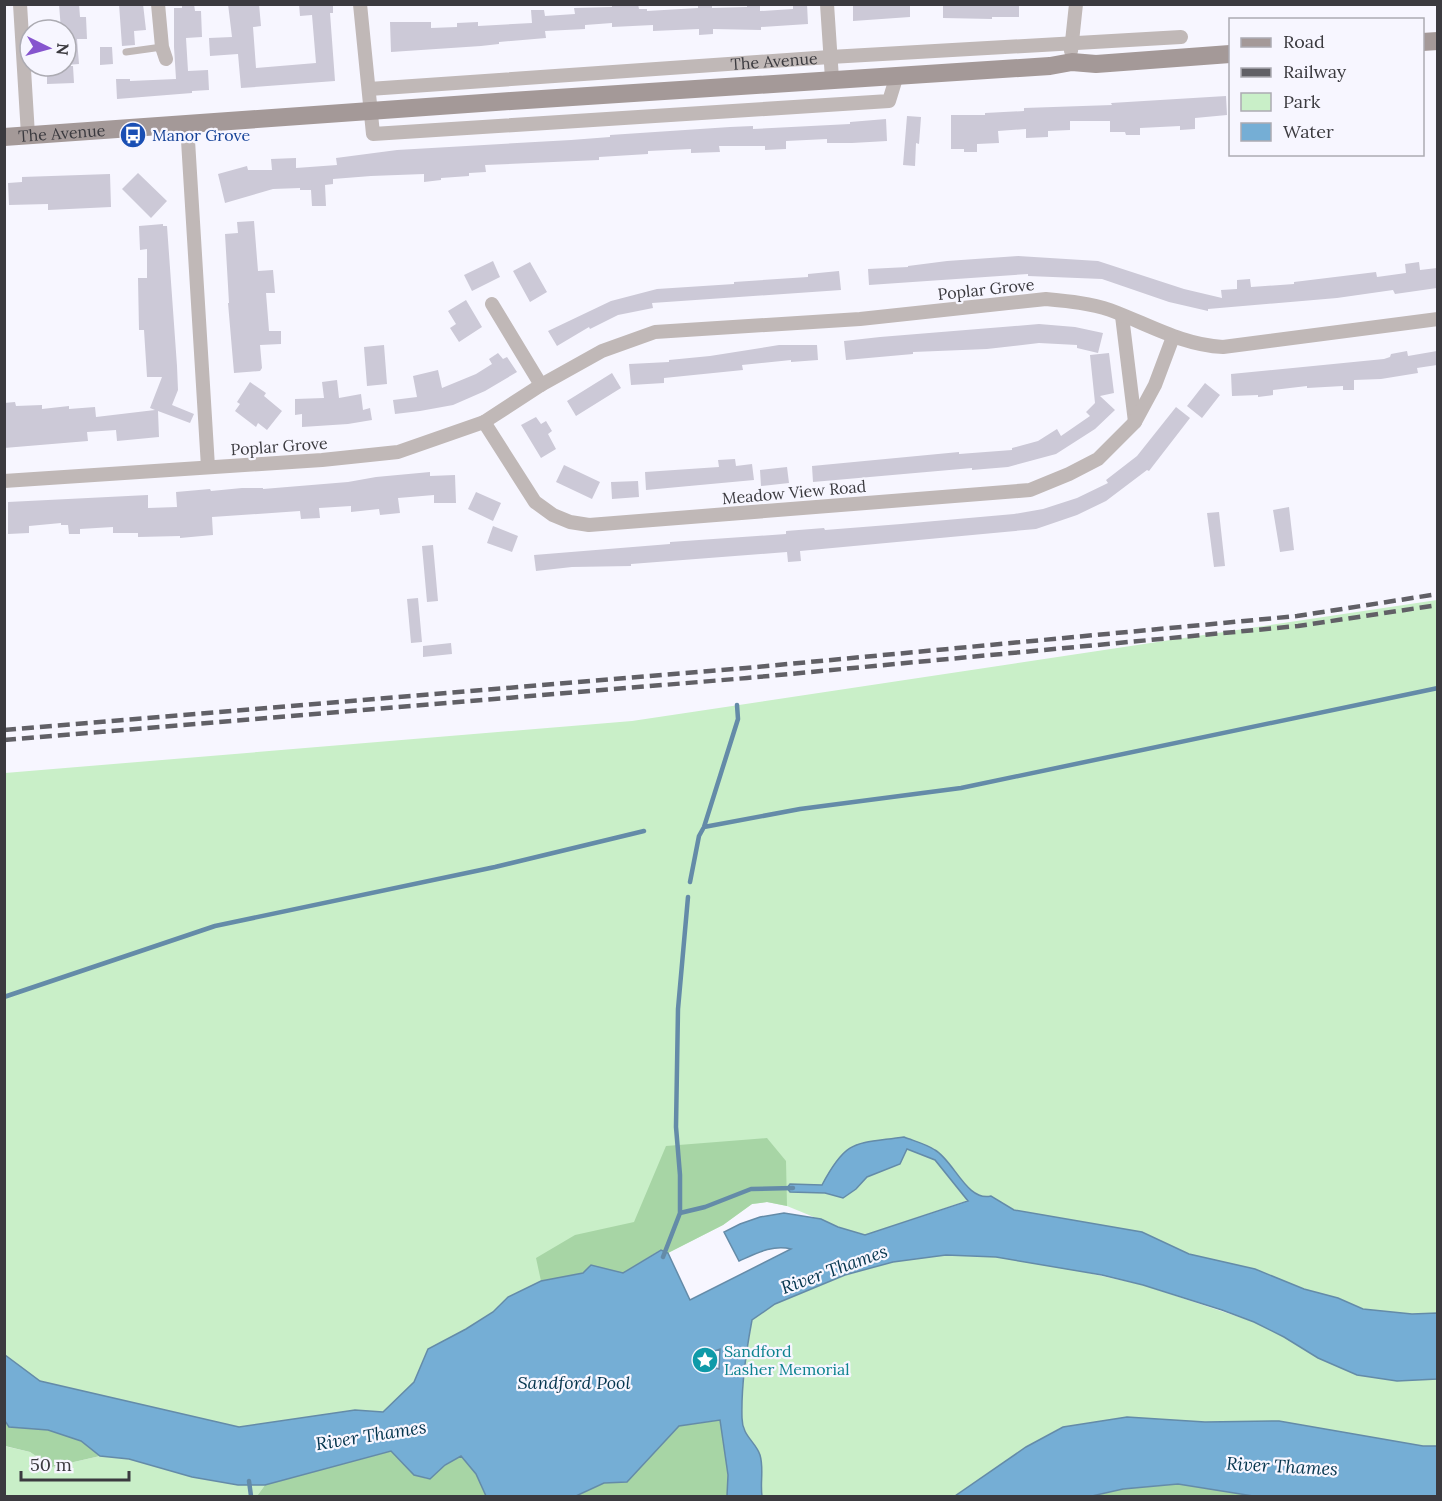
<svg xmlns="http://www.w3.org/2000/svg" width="1442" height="1501" font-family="Lora,serif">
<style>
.green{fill:#c9efc8}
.forest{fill:#a7d5a5}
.water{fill:#75aed5;stroke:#648ba8;stroke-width:1.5;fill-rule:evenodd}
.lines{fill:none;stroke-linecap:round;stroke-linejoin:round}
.stream{stroke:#648ba8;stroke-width:4.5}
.building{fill:#ccc9d7}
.lane{stroke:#c0b8b7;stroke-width:7}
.street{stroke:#c0b8b7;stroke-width:14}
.secondary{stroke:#a49998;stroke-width:18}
.rail{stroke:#616066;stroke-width:4.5;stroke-dasharray:12 6;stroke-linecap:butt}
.labels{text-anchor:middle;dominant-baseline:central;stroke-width:4.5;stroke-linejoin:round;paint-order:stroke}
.street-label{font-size:16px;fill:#3b3a3f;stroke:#f7f6ff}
.transit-label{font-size:16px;fill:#164399;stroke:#f7f6ff;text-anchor:start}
.culture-label{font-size:16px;fill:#0d838f;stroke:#f7f6ff;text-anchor:start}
.water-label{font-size:18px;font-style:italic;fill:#04354e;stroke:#f7f6ff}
</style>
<rect width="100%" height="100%" fill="#f7f6ff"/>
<path class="green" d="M1437,600V1313L1412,1314L1363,1309L1338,1298L1304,1289L1255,1269L1189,1254L1142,1232L1014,1210L991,1196L963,1202L865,1235L838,1227L787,1206L767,1202L752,1204L723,1225L668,1253L660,1250L623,1273L591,1265L583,1273L541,1281L508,1297L493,1312L466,1329L428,1349L414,1382L383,1412L355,1410L239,1427L40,1381L5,1355V773L632,721Z
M946,1255L996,1257L1042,1263L1143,1285L1254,1322L1284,1337L1318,1358L1397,1381L1437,1379V1446H1423L1279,1421L1205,1422L1127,1417L1062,1427L1026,1447L955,1496H762C760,1483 764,1468 760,1455C756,1442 742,1436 742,1418C741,1386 747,1352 752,1320L775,1304L846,1275L893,1262Z
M4,1446L30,1452L52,1467L100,1456L129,1459L192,1477L238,1485H265L257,1496H5Z"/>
<path class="forest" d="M767,1138L786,1161L787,1206L767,1202L752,1204L723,1225L668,1253L660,1250L623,1273L591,1265L583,1273L541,1281L536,1258L575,1235L634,1222L666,1146Z
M721,1420L728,1475L727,1496H576L604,1483L627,1482L679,1426Z
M4,1421L9,1427L48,1430L81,1441L100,1456L52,1467L30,1452L5,1446Z
M391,1451L414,1475L429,1479L445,1465L461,1456L476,1474L486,1496H257L265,1485Z
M1178,1484L1253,1496H1093L1123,1489Z"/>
<path class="water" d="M904,1137C914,1141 926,1144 935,1150C954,1161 967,1202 991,1196L1014,1210L1142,1232L1189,1254L1255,1269L1304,1289L1338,1298L1363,1309L1412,1314L1437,1313V1379L1397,1381L1357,1375L1318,1358L1284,1337L1254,1322L1222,1310L1143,1285L1102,1275L996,1257L946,1255L893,1262L845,1275L775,1304L752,1320C746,1352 741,1386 742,1418C742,1436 756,1442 760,1455C764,1468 760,1483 762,1496H727L728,1475L720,1420L679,1426L627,1482L604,1483L576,1496H486L476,1474L461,1456L445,1465L430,1479L414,1475L391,1451L265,1485H238L192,1477L129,1459L100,1456L81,1441L48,1430L9,1427L5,1421V1355L40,1381L239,1427L355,1410L383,1412L414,1382L428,1349L466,1329L493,1312L508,1297L541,1281L583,1273L591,1265L623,1273L661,1250L668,1253L690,1300L791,1249C773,1244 755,1254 739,1261L724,1232L740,1224L760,1217L784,1213L821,1219L838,1227L865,1235L968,1201L935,1160L907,1149L900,1164L867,1177L856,1189L843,1198L825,1193L790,1192L787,1188L790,1184L822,1185C847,1138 855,1144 904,1137ZM720,1349L719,1369L701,1363L703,1355Z
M1127,1417L1205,1422L1279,1421L1423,1446H1437V1496H1253L1178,1484L1123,1489L1092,1496H955L1026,1447L1063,1427Z"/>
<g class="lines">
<path class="stream" d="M704,827L800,809L961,788L1438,688
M690,882L699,836L704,827L738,719L737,705
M4,997L215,926L495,867L644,831
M680,1213L705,1207L751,1189L793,1188
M663,1257L680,1213V1175L676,1127L678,1009L688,897
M249,1481L251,1496"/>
</g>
<path class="building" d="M59,4H79L80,17H86L87,39H77L79,64L66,65V30H61Z
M119,4H143L146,30L134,31L135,45L122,46Z
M182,4H194L195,11H201L202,37L186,38L188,71L208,70L209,90L192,91V93L117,99L116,79H130V81L176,79L174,47V8H182Z
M228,4H259L261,26L253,27L256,68L316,63L312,15L300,16L299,4H333V13H330L335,81L241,88L238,54L210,56L209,38L232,37Z
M612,4H638L639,9H647V11L698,8V4H712V8L747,7V4H760V11L793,9V4H807L808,24L761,27V30L713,29V34L699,35V29L653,31V25L612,27V23L585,25V29L545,31L546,38L499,42V44L481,46L391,52L390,22H431V28L457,27V23L478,22V26L532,23L531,10H544L545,16L575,14L574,8L612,7Z
M853,4H910V17L853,21Z
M943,4H1019V17H992V19L943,18Z
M100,47H112L113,64L100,65Z
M47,66H73L74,83L47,84Z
M1226,96L1227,115L1195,118V129L1180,130V126L1140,128V135H1126L1125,132H1110V121H1070V130L1048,131V137L1026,138V129L998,131L999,143L977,144V152H964V149H951V115H985V113L1024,111V108L1112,105L1111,103Z
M907,116L921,117L919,144L916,143L915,166L903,165Z
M886,119L887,141L852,143H827V139L786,141V149L765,150V146H719L720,152L691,153V149L648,151V154L599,157V160L485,165L486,172L469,173V176L441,178V180L424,182V174L371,176L333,179V184L325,185L326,206H312L311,190H300V188L273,189L225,203L218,174L247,166L248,170H272L271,159L296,158V168L337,165L336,158L397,150L571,140L610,137V135L730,127L753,126V129L850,124V122Z
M138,173L167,201L151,218L122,189Z
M110,174L111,207L48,210V204L9,205L8,183L22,182V177Z
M254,221L258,271L273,270L275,293H266L269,331H281V344L260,345L262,368L260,371L234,373L228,303H229L225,234L238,233L237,222Z
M163,224V226H167L177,366L178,390L172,405L194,414L190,423L158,411L159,437L117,441L116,430L87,432L88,441L4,448V403L15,402L16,406L42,405V409L69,406V409L95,407L96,417L155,410L150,408L162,377H147L144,330H139L138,278H147V249L140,250L139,226Z
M1018,256L1098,261L1184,289L1222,298L1221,290L1237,289V280L1250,279L1251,287L1294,284V282L1376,272L1377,277L1406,273L1405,264L1419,262L1420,270L1437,268V288L1395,294L1393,290L1337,298L1208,309V311L1169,302L1102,279L1028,276V274L869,285L868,269L908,267V266L947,261Z
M493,261L500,277L472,291L464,275Z
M530,262L547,292L530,302L513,271Z
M839,271L841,290L652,303L653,308L618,315L590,329L589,327L557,346L548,331L611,301L657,289L734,284V282L808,277V274Z
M466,300L482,327L459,342L450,328L456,324L448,311Z
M1039,324L1075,327L1103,333L1098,353L1077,348V345L1039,343L987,349L913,352V354L846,360L844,341L880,337Z
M384,345L387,384L367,386L364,347Z
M779,345H817L818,360L791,362V360L742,365L743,370L664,378V383L631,385L629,364L669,362V360L710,356Z
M1407,351L1408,356L1437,351V365L1417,368L1418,373L1381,379L1354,380V390H1343V386L1307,388V386L1273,390V395L1258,397V395L1232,396L1231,374L1384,359L1390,357L1391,354Z
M498,353L503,359L507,357L517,372L485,391L453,405L420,411L395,414L393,400L417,397L413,376L438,370L442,388L476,374L492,364L489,359Z
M1109,353L1114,393L1100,396L1115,410L1095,429L1056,454L1008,467L972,470V468L813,482L812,466L959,452V454L1012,450V448L1038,441L1057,429L1061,436L1090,416L1086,412L1095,403L1090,355Z
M612,373L621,388L576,416L567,401Z
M337,380L339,398L361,394L363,410L370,408L372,420L348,424L302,427V414L295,415V399L324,398L322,382Z
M250,382L266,393L264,396L282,411L267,430L258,423L256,427L235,411L240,404L237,402Z
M1205,383L1220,395L1202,418L1187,406Z
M1176,407L1190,418L1149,471L1147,470L1106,501L1077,515L1036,529L800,551L801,561L788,562L787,552L631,564V566L572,567L536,571L534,555L670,544V542L786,534V531L824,528L825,530L901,524L1014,514L1043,509L1077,498L1108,483L1106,480L1137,456Z
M536,417L541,424L546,421L552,431L548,434L556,449L541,458L521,425Z
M735,459L736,466L752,464L754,480L646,490L645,472L719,467L718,460Z
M564,465L600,482L592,499L556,482Z
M787,467L789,483L761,486L760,470Z
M430,472V476L455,475L456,503H434V495L398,498L400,513L380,515L379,509L351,512V506L319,508L320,518L301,519L300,511L212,517L213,535L180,538V536L138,537V533H113V527L80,529V534H69L68,525H61V523L29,526V533L8,534V502L148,495V508L177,507L176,492L210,489L211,491L242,488H263V489L348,482L376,477Z
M638,481L639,497L612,499L611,482Z
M476,492L501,503L493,521L468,509Z
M1289,507L1294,550L1280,552L1273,510Z
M1219,512L1225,566L1214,567L1207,513Z
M493,526L518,536L512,552L487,543Z
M433,545L438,601L427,602L422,546Z
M418,598L422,642L411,643L407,599Z
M451,643L452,654L423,657V646Z"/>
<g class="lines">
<path class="lane" d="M126,52L162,47"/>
<g class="street">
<path d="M20,4L28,135"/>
<path d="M158,4L162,47L166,59"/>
<path d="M360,4L373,134L889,101L897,75"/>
<path d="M827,4L832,79"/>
<path d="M1071,51L1076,4"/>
<path id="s1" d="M369,89L830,57L1181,37"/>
<path d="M187,124L208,467"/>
<path d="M492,304L541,385"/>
<path d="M1122,316L1135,422"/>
<path d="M484,422L535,502L553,515L570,522L589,525L1030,490L1069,474L1098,459L1135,422L1155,385L1173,337"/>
<path d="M4,481L322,460L398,452L484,422L541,385L602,351L655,332L860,319L1046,299C1067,301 1090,303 1110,310C1148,324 1182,345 1223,347L1438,319"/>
</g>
<g class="secondary">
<path d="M1422,42L1438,41"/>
<path id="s2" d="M4,137L511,101L1050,66L1072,62L1096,64L1230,54"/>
</g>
<path class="rail" d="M4,730L746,668L1297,616L1438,594
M4,740L747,678L1298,626L1438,605"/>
</g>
<defs>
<symbol id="bus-disc" viewBox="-11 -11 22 22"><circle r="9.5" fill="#1a4fb4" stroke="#f7f6ff"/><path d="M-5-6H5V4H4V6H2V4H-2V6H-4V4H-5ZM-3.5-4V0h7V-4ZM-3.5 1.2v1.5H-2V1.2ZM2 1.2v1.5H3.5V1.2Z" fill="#fff"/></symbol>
<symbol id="sight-disc" viewBox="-11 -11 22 22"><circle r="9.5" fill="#0f9aa8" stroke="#f7f6ff"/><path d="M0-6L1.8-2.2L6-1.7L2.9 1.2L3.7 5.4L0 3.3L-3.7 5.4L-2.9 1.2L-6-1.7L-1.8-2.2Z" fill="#fff"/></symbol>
</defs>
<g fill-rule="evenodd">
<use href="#bus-disc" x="118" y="120" width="30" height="30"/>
<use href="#sight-disc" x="690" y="1345" width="30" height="30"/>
</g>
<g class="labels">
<g class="street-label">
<text stroke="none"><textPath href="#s1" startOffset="406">The Avenue</textPath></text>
<text stroke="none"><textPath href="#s2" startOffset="58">The Avenue</textPath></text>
<text transform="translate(986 289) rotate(-6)">Poplar Grove</text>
<text transform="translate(279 446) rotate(-4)">Poplar Grove</text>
<text transform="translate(794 492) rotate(-5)">Meadow View Road</text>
</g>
<g class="transit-label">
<text x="152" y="135">Manor Grove</text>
</g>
<g class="culture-label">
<text x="724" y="1351">Sandford<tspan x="724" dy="18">Lasher Memorial</tspan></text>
</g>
<g class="water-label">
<text transform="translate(834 1269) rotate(-20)">River Thames</text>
<text x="574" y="1382">Sandford Pool</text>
<text transform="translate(371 1435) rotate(-9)">River Thames</text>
<text transform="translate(1282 1466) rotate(3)">River Thames</text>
</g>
</g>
<rect width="1442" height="1501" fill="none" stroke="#3b3a3f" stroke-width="12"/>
<rect x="1229" y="18" width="195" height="138" fill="#f7f6ff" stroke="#acabb2" stroke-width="1.5"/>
<rect x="1241" y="38" width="30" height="9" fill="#a49998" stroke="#acabb2" stroke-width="1.5"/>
<text x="1283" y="48" font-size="18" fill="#3b3a3f">Road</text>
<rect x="1241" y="68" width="30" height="9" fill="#616066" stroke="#acabb2" stroke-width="1.5"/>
<text x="1283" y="78" font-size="18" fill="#3b3a3f">Railway</text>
<rect x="1241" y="93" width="30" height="18" fill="#c9efc8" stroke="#acabb2" stroke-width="1.5"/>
<text x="1283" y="108" font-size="18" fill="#3b3a3f">Park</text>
<rect x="1241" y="123" width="30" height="18" fill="#75aed5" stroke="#acabb2" stroke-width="1.5"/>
<text x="1283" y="138" font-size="18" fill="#3b3a3f">Water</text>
<g transform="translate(48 48) rotate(95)"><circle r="28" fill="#f7f6ff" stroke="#acabb2" stroke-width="1.5"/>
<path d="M0-4.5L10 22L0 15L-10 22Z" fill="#8655ce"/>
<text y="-9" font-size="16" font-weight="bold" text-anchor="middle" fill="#3b3a3f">N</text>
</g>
<path d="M21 1471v9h108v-9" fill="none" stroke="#3b3a3f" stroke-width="3"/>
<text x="30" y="1471" font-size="18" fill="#3b3a3f" stroke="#f7f6ff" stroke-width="4.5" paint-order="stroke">50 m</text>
</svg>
